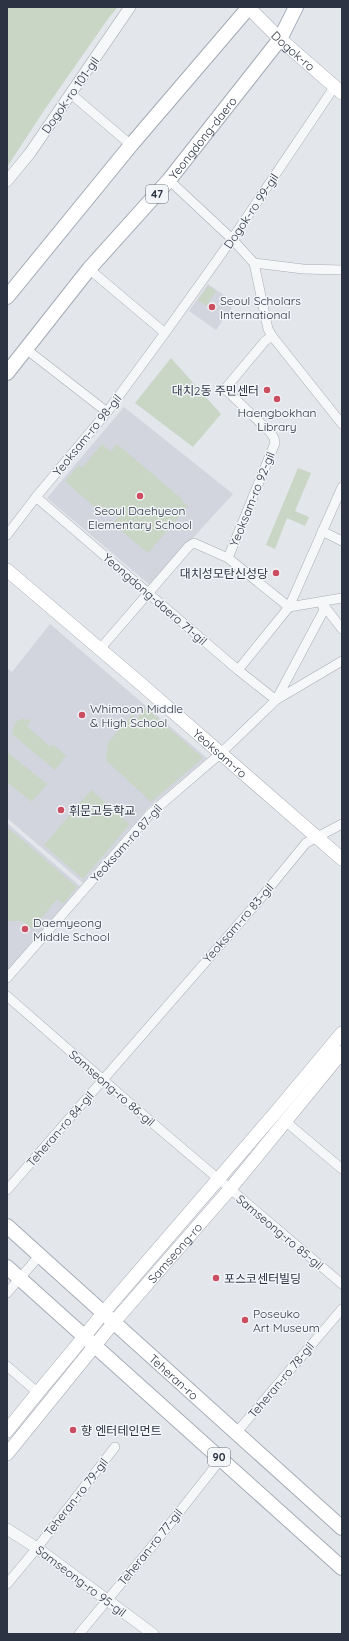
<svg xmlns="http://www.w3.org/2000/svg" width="349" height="1641" font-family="Quicksand,'Noto Sans KR',sans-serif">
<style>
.built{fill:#d2d5dd}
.green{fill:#c9d5c5}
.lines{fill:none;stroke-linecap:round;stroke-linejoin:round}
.minor-casing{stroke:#a8adb5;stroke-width:10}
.tertiary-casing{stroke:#a8adb5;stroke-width:12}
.secondary-casing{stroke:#a8adb5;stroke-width:14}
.primary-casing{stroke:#a3abb6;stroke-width:16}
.minor{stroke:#f6f7f9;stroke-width:9}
.tertiary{stroke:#f6f7f9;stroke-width:11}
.secondary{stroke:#fff;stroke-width:13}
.primary{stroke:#fff;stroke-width:14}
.poi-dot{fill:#ca4e60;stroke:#f3f5f8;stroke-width:1.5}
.labels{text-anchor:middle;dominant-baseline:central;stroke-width:3;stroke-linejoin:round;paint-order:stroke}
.shield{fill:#f3f5f8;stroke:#686e79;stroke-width:1}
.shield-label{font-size:11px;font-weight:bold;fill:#2c3443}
.street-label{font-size:12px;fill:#2c3443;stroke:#f3f5f8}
.poi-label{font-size:12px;fill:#2c3443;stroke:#f3f5f8;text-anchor:start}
</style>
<rect width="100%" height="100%" fill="#e3e6eb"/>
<path class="built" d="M208,284L235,303L216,330L189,311Z
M124,407L233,494L150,585L47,498Z
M50,624L207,758L147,809L83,883L7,818V668L12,672Z
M7,823L80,886L7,972Z"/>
<path class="green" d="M7,7H118L110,16L45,109L7,167Z
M208,286L216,291L206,306L198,300Z
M171,358L221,414L193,447L135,403Z
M102,444L111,452L117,444L182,499L181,500L188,506L148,553L113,524L119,516L112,509L105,516L65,481L79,465L82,468Z
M298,468L311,473L295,511L309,517L305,526L287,518L275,549L266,545Z
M146,708L203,758L151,802L106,760L108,743L132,715L137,719Z
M22,719L31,720L27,726L50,747L53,744L66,756L55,770L12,734C14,727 13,721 22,719Z
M7,752L47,784L32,802L7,782Z
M91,790L130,824L83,879L44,845Z
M7,827L77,887L63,904L57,899L32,929L22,921H7Z"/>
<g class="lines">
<defs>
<path id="minor" d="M71,94L131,145
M169,180L232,239L254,263L268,329L272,336L342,424
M254,263L303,269L342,270
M89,269L165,333
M26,349L107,412
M36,497L238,670L276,700L324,610L321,602
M322,531L342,541
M7,535L36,497L107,412L165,333L232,239L335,86
M228,558L275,443L274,438L270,432L225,389L265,341L272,336
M322,603L342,629
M100,649L189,546L194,543L228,558L289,607L342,598
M238,670L289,607L342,487
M7,978L150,814L221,753L276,700L342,661
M7,996L156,1126L342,1284
M285,1121L342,1169
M7,1190L256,904L306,843L342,824
M7,1293L40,1255
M7,1366L37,1392
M236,1433L342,1309
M7,1584L37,1548L115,1447
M79,1634L154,1544L221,1459"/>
<path id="tertiary" d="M7,181L30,153L130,7
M7,1529L37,1548L153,1634"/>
<g id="secondary">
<path id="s1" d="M248,7L280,39L342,93"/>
<path id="s2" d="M7,570L141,684L342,859"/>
<path d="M7,1431C38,1391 72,1353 103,1313L276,1112L342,1033"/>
<path id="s3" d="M7,1454L114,1322L230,1189L342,1052"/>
</g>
<g id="primary">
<path d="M7,297L131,145L249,7"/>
<path id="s4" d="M7,373L89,269L169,180L280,39L296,7"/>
<path id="s5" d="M7,1226L342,1528"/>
<path d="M7,1267L342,1568"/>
</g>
</defs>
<use href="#minor" class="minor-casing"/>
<use href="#tertiary" class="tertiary-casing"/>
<use href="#secondary" class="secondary-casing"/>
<use href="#primary" class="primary-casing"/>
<use href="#minor" class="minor"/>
<use href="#tertiary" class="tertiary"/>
<use href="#secondary" class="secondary"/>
<use href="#primary" class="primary"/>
</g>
<g class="poi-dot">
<circle cx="212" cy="307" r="4"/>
<circle cx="267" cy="390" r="4"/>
<circle cx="277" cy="399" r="4"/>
<circle cx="140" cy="496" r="4"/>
<circle cx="276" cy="573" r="4"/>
<circle cx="82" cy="715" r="4"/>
<circle cx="61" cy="810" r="4"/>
<circle cx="25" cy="929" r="4"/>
<circle cx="216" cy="1278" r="4"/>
<circle cx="245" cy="1320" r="4"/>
<circle cx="73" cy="1430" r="4"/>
</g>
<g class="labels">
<g class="shield">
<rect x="146" y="185" width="22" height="18" rx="3"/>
<rect x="208" y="1448" width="22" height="18" rx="3"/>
</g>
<g class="shield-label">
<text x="157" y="194">47</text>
<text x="219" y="1457">90</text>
</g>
<g class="street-label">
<text stroke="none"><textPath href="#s1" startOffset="63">Dogok-ro</textPath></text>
<text transform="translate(70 95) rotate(-55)">Dogok-ro 101-gil</text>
<text stroke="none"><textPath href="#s4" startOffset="306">Yeongdong-daero</textPath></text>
<text transform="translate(251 211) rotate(-56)">Dogok-ro 99-gil</text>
<text transform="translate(87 435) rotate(-51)">Yeoksam-ro 98-gil</text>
<text transform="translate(252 499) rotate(-68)">Yeoksam-ro 92-gil</text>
<text transform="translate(155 599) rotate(41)">Yeongdong-daero 71-gil</text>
<text stroke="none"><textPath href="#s2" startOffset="281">Yeoksam-ro</textPath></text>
<text transform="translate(126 843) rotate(-48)">Yeoksam-ro 87-gil</text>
<text transform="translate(238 923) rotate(-49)">Yeoksam-ro 83-gil</text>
<text transform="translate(112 1088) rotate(41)">Samseong-ro 86-gil</text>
<text transform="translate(60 1129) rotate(-49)">Teheran-ro 84-gil</text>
<text transform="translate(280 1232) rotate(40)">Samseong-ro 85-gil</text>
<text stroke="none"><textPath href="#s3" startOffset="262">Samseong-ro</textPath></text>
<text stroke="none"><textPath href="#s5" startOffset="225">Teheran-ro</textPath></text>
<text transform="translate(281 1380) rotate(-50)">Teheran-ro 78-gil</text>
<text transform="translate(76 1497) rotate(-52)">Teheran-ro 79-gil</text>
<text transform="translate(150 1547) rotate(-51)">Teheran-ro 77-gil</text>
<text transform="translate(81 1581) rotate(37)">Samseong-ro 95-gil</text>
</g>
<g class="poi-label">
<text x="220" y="300">Seoul Scholars<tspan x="220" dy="14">International</tspan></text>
<text x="259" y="390" text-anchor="end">대치2동 주민센터</text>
<text x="277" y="412" text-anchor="middle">Haengbokhan<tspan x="277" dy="14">Library</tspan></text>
<text x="140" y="510" text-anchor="middle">Seoul Daehyeon<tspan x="140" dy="14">Elementary School</tspan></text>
<text x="268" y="573" text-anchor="end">대치성모탄신성당</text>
<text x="90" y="708">Whimoon Middle<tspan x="90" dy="14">&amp; High School</tspan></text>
<text x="69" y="810">휘문고등학교</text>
<text x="33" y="922">Daemyeong<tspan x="33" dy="14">Middle School</tspan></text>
<text x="224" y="1278">포스코센터빌딩</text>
<text x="253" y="1313">Poseuko<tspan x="253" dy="14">Art Museum</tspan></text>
<text x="81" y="1430">향 엔터테인먼트</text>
</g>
</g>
<rect width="349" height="1641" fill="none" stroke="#2c3443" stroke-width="16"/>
</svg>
